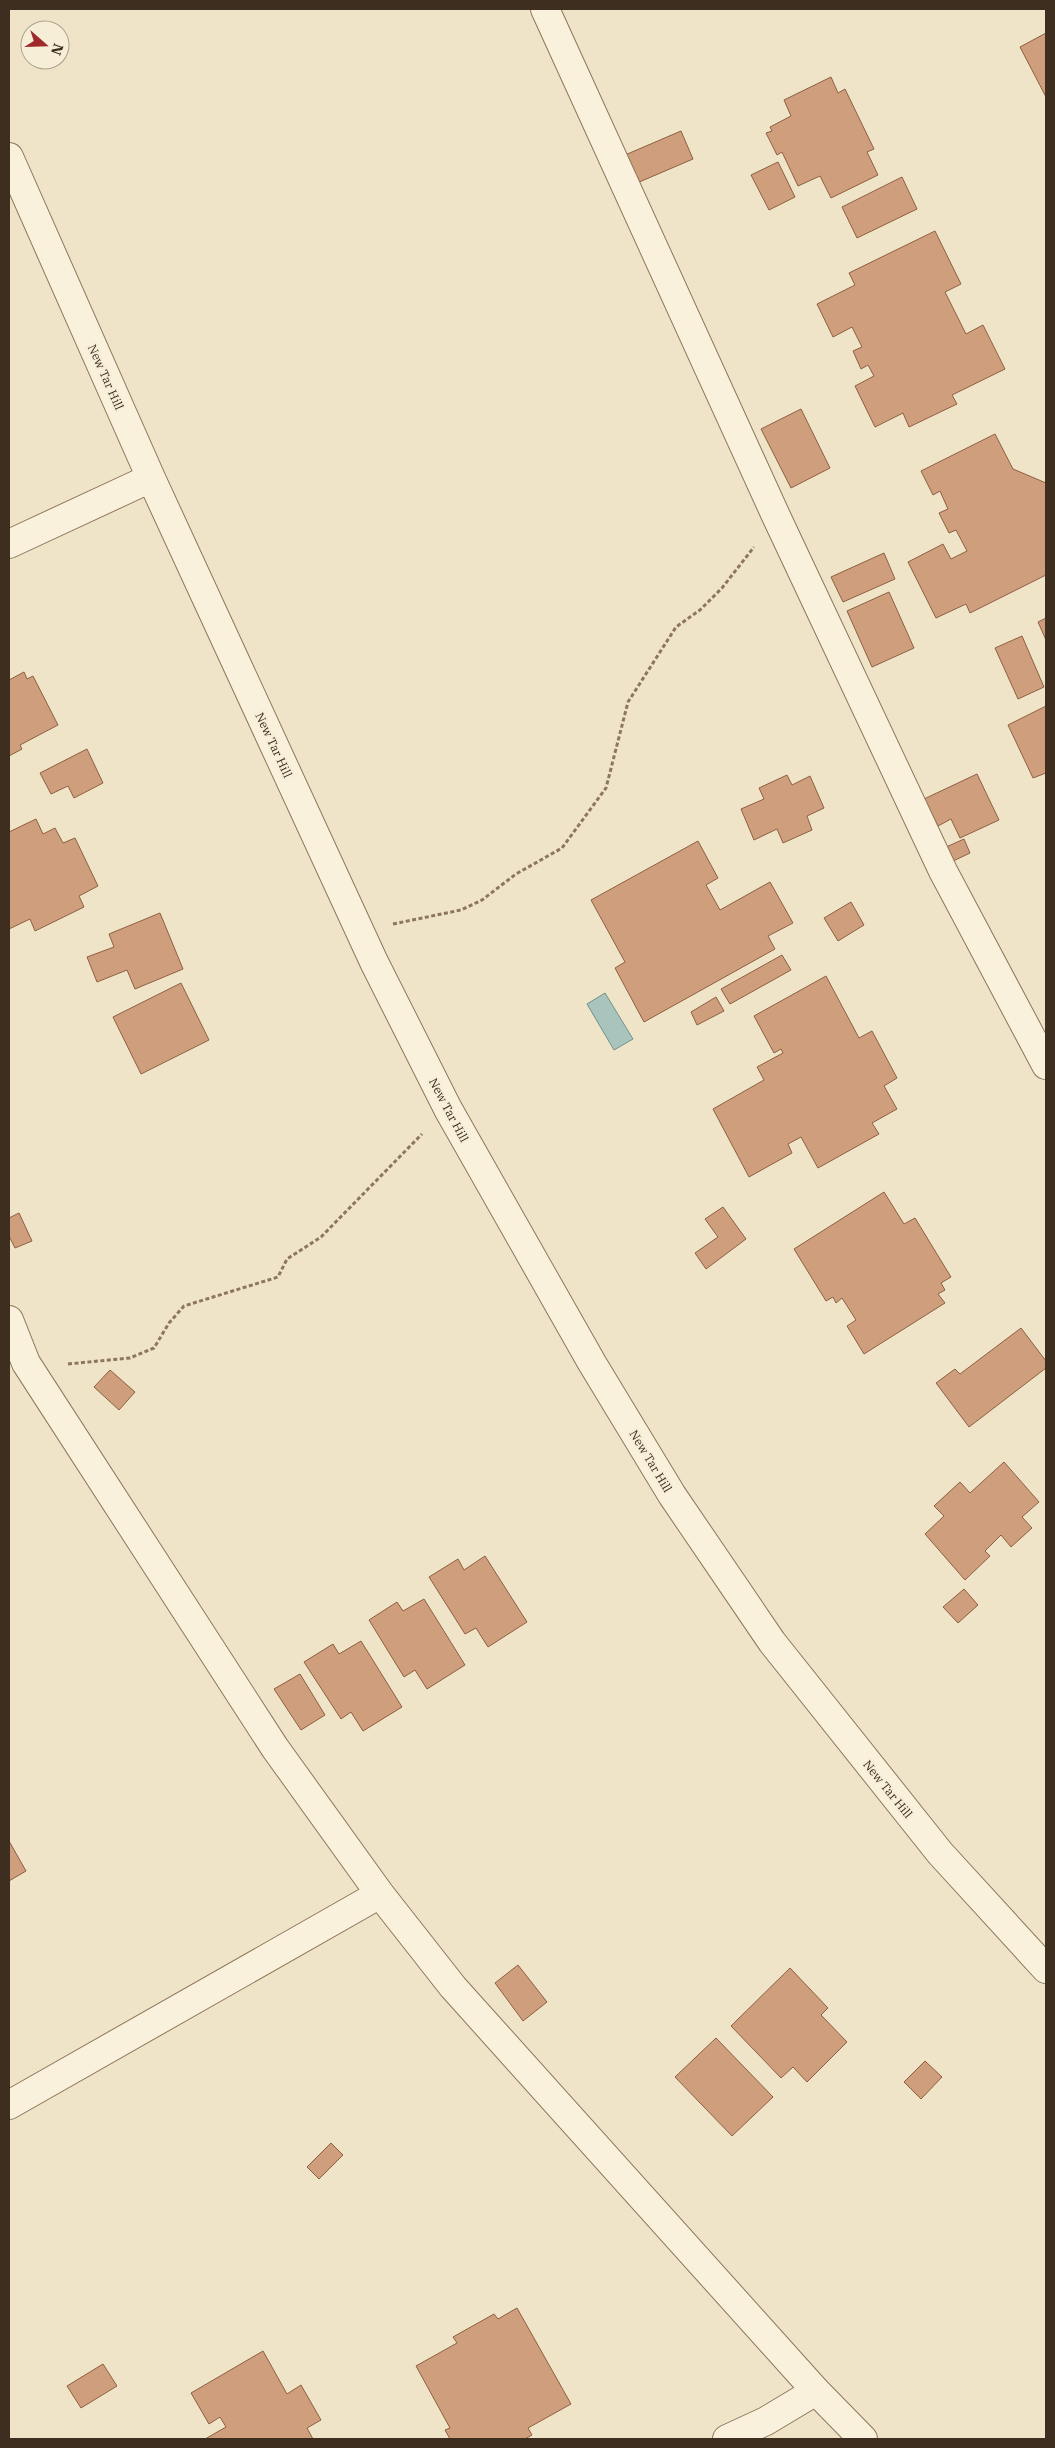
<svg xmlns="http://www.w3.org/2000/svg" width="1055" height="2448" font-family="'IBM Plex Serif',serif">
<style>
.water{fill:#a9c4bc;stroke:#6f938a}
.building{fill:#cf9f7d;stroke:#8d5f41}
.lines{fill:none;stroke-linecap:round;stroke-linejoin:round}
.minor-casing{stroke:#8d765c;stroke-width:30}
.path{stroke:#8d765c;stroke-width:3;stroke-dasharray:4 2.5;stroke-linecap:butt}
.minor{stroke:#faf1dc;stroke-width:28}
.labels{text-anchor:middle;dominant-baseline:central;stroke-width:4.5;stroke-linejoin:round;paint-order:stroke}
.street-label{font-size:12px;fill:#3d2e20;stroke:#f7eed8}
</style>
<rect width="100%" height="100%" fill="#f0e4c8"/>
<path class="water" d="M605,993L633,1039L614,1050L587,1004Z"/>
<path class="building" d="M1046,33V97L1020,47Z
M831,77L838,93L845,89L874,149L867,152L878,175L831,198L820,176L798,186L782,152L777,155L766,133L772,131L770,127L791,116L784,100Z
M681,131L693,159L637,183L625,155Z
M778,162L795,197L769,210L751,175Z
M902,177L917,209L857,238L842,207Z
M935,231L961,284L945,292L966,334L983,325L1005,369L952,395L957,404L909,427L903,413L875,427L855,386L874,376L868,365L861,369L853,351L862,347L852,327L833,337L817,304L855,285L849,273Z
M801,409L830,468L791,488L761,429Z
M995,434L1013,469L1046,483V575L970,613L966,604L936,618L908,562L943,544L951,559L967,551L956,530L949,533L939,513L948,509L940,491L933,495L921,471Z
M884,553L895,579L843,602L831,577Z
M889,592L914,648L872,667L847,611Z
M1046,618V640L1038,622Z
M1022,636L1044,687L1018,699L995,648Z
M24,672L27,679L33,676L58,725L20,745L22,749L9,756V680Z
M1046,706V773L1033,778L1008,725Z
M87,749L103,783L74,798L68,786L51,794L40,773Z
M977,774L999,820L960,838L951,819L938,826L924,799Z
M787,775L792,785L810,776L824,808L807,816L812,830L783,843L777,829L754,840L741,809L764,799L759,788Z
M36,819L43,834L55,828L63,843L75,838L98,886L79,896L84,907L35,931L30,919L9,929V832Z
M964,839L970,853L951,862L944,848Z
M698,841L718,878L706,885L720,910L770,882L793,923L768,936L775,949L644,1022L615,968L625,962L591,900Z
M851,902L864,925L838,941L824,918Z
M160,913L183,969L135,989L127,970L97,982L87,957L114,947L109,934Z
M782,955L791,970L730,1004L721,989Z
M826,976L859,1038L872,1031L897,1078L884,1086L897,1109L872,1123L879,1134L818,1168L801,1137L788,1144L792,1153L749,1177L713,1109L764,1080L757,1067L783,1053L781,1049L774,1053L754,1016Z
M181,983L209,1040L141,1074L113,1017Z
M716,997L724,1011L697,1025L691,1012Z
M884,1192L904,1224L915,1218L951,1277L941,1283L945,1290L938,1294L945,1303L864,1354L847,1326L856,1320L842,1298L836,1303L833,1297L826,1301L794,1249Z
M723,1207L746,1239L706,1269L695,1253L718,1237L705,1219Z
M19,1213L32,1241L15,1248L9,1236V1218Z
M1021,1328L1046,1361V1368L969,1427L936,1383L955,1369L960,1374Z
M110,1370L135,1392L119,1410L94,1387Z
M1004,1462L1039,1502L1022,1517L1032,1528L1011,1547L1001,1535L985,1551L990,1556L965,1580L925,1534L944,1516L934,1506L960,1482L970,1493Z
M485,1556L527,1622L488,1647L476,1628L465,1634L429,1577L458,1559L464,1570Z
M964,1589L978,1605L958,1623L943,1607Z
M424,1599L465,1665L427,1689L415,1670L404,1677L369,1620L397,1602L403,1611Z
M361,1641L402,1707L363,1731L351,1712L341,1719L304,1662L333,1644L339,1654Z
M300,1674L325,1715L301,1730L274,1689Z
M9,1841L26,1871L9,1881Z
M518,1965L547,2002L523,2021L495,1983Z
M790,1968L828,2008L821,2015L847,2042L807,2082L793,2067L781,2078L731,2026Z
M716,2038L773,2097L732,2136L675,2077Z
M925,2061L942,2077L921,2099L904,2082Z
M331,2143L343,2155L319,2179L307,2167Z
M517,2308L571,2404L528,2428L532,2435L525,2439H450L445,2430L450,2428L416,2366L457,2343L453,2337L494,2314L498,2319Z
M263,2351L287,2394L301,2385L321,2420L307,2428L313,2439H205L226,2427L220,2417L209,2424L191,2393Z
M103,2364L117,2386L81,2408L67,2386Z"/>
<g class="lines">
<defs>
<path id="minor" d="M545,9L776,516L943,871L1046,1065
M9,157L151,478L374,962L448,1109L592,1363L672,1495L772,1642L940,1853L1046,1969
M9,544L151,478
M9,1320L26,1363L275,1748L380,1894L453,1987L816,2391L863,2439
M9,2105L380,1894
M727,2439L766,2421L816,2391"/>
</defs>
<use href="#minor" class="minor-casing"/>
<path class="path" d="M393,924L461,910L482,900L516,874L562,848L606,788L628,702L676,627L700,610L722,588L754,547
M68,1364L130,1358L154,1348L169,1323L184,1306L278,1277L287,1259L321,1237L422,1134"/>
<use href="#minor" class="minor"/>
</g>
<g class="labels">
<g class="street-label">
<text transform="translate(106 377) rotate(66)">New Tar Hill</text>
<text transform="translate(274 745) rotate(65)">New Tar Hill</text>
<text transform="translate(449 1110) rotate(62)">New Tar Hill</text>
<text transform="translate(651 1461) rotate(59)">New Tar Hill</text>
<text transform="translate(888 1789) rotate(51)">New Tar Hill</text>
</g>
</g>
<rect width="1055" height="2448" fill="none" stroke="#3d2e20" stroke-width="20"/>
<g transform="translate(45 45) rotate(110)"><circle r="24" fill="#f7eed8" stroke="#ada18e"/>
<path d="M0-4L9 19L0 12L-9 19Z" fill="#9e2a2b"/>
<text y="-8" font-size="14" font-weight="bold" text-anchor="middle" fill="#3d2e20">N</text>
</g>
</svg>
